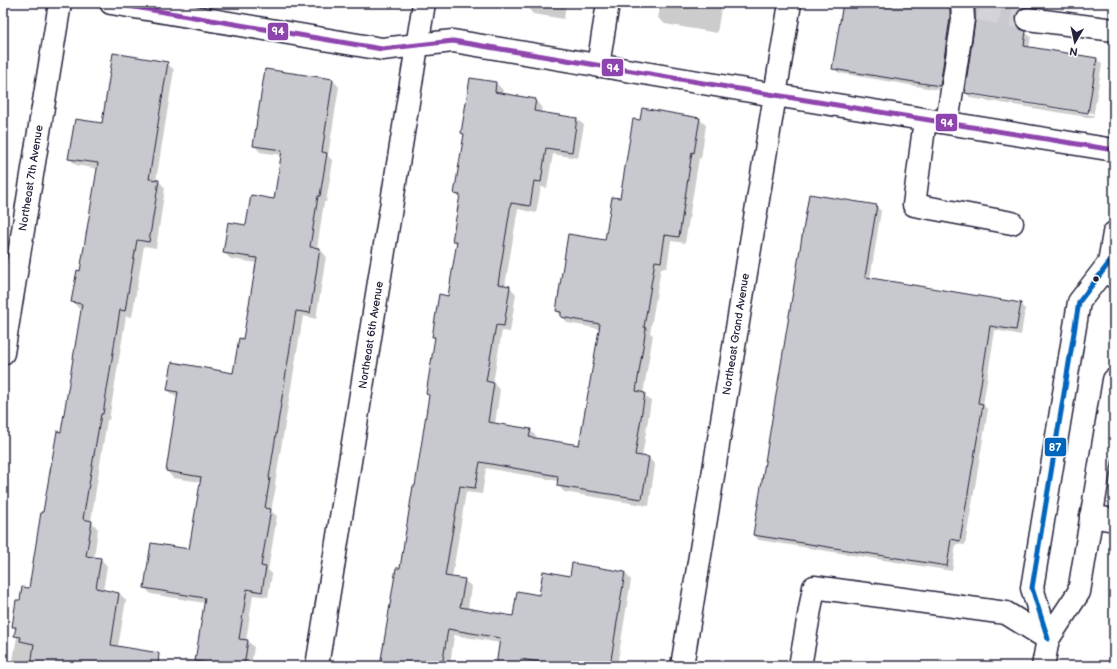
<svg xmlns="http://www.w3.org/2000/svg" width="1117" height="669" font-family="'Balsamiq Sans',sans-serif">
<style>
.shadow{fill:#0003;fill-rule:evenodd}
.building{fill:#c8c8cf;stroke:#22223b}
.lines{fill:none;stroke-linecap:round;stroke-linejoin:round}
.minor-tunnel{stroke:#d3d3d8;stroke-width:22;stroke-dasharray:22 11;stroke-linecap:butt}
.minor-casing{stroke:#22223b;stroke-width:25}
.major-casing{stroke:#22223b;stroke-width:25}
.minor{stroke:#fff;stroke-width:22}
.major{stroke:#fff;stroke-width:22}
.bus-1-casing{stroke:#fff;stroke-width:8}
.bus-2-casing{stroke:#fff;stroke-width:8}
.bus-1{stroke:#8e44ad;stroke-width:5}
.bus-2{stroke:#0065bd;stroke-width:5}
.bus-dot{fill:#22223b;stroke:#fff;stroke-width:1.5}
.labels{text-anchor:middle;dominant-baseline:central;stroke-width:3;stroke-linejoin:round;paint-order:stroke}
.street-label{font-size:11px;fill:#22223b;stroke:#fff}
.line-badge{stroke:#fff;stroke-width:1.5}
.badge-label{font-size:11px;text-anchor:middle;font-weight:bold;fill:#fff}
</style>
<rect width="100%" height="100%" fill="#fff"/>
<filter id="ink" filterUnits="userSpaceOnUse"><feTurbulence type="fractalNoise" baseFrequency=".025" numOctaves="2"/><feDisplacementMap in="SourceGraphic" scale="8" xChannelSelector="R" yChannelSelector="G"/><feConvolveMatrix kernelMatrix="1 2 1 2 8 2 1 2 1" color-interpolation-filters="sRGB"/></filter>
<g filter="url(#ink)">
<path class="shadow" d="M527,3H566L564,19L533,14L527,7Z
M661,3H722L717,33L665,24L658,18Z
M844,3H956L945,91L839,73L834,68Z
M976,3H1036L1035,12L1021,23L1022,30L1025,32L1031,37L1029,48L1097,59L1102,64L1093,118L971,98L966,93V90L976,18ZM970,93L1093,113V115L970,95Z
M1102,3H1113L1112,5Z
M167,63L174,70L156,181H159L165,188L156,248L144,246L132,317L126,316L109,420H107L91,521L98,529L94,558L101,559L107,566L103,591L119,593L126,600L118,647L140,666H12L17,637L15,636L16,630L13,626L21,601L30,589L44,514L62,433L82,309H79L73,302L81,272L98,169L76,165L69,158L103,124Z
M471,79L496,83L503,90L502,94L536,100L542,107L541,113L577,119L584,125L578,158L553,154L547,188L541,187L536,213L518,209L505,286L510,287L516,294L510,332L502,331L493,383L500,390L495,424L530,430L537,437L536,440L580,447L600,329L568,323L557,311L606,241L621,199L641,121L699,119L706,125L701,159L699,158L685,243L671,241L667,268H661L650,333L653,335L643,394L651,401L642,457L649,458L655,465L649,506L564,492L558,485V481L486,468L482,494L466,492L452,578L464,580L471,586L468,609L514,617L539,596L571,577L625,573L631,580L617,666H497L500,643L454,635L450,666H379L383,646H384L401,570L416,488L430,397L427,394L436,339L433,336L449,297L457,244L453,240L460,199L455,193L464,136L462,133Z
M333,80L339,87L328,156L333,161L326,202H324L317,249H320L326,256L316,319L303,316L275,484L276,486L271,511L277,516L268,570L272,574L268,597L253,595L246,641H248L254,647L251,666H184L185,659L196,661L205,603L151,594L145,588L190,550L201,482L173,478L167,471L179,397L174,396L168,390L234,374L244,340L257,263L231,259L224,253L247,226L274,200L282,155L260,152L254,145Z
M876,206L881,211L870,279L1020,304L1025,309L1021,335L995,330L983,405L988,410L965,545L956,544L952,571L759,540L754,535Z"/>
<path class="building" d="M843,3H950V18L940,86L832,69Z
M975,3H1030V7H1024L1018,11L1016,17L1017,24L1020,29L1026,31L1024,46L1097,58L1088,113L965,93L966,90H965L975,21Z
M113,53L168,62L149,179L159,180L149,242L137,240L125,311L120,310L103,414H101L83,519L92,521L86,556L101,558L96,588L119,593L111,645L159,653L158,666H31L34,644L20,641L21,637L14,636L16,627H12L16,600H20L22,587L29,588L41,512H43L57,431L61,432L82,304L71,302L77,270L80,271L98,163L68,159L75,119L102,123Z
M265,69L333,79L322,152L327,153L320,196H318L310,247L320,248L310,313L296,311L269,478H270L265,508L271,509L261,566L266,567L262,592L247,589L239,639L248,640L244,666H226L195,661L205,598L144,588L151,543L189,549L201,477L166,471L178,392L167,390L172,362L233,373L239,338L243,339L257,258L223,253L228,222L246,225L251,195L274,199L282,150L253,146Z
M470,78L496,82L495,92L536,99L534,111L577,118L572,152L546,148L541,182L534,181L530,206L511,203L498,284L510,286L504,326L496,325L486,381L494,383L488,422L531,429L529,437L579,445L600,324L561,317V312L556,311L568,234L605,240L612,197L620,198L633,119L640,120L642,108L700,118L694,153L692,152L679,237L665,235L661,262L655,261L644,327L646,328L636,391L645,393L635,455L649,457L642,499L557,486L558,476L480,462L475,488L460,486L445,576L465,579L460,607L513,616L517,591L539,595L543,571L570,576L572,563L625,572L610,666H564L521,659L520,666H496L500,638L448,629L442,666H380L396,568H400L413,486H415L429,395L426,394L435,337H432L439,294L448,296L457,241H452L460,195L454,194L464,134L461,133Z
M809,194L877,205L865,277L1021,303L1016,330L990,326L978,403L983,404L960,541L951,539L947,566L753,535Z"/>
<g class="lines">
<path class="minor-tunnel" d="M979,9L1028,19"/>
<defs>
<path id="minor" d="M111,3L382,49L453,41L775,95L1114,150
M1028,19L1114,30
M598,66L608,3
M925,120L914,205L1012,223
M947,123L963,19L962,3
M3,353L60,3
M1091,516L1114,520
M317,666L424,3
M682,666L790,3
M800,666L814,587L1006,613L1048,639"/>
<path id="major" d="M1114,233L1109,263L1114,277
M1048,639L1032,588L1079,302L1109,263
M1043,666L1048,639L1079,592L1114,380"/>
</defs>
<use href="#minor" class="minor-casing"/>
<use href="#major" class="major-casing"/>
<use href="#minor" class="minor"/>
<use href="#major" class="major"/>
<defs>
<path id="bus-1" d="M111,3L382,49L453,41L775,95L1114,150"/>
<path id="bus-2" d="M1048,639L1032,588L1079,302L1109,263"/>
</defs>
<use href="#bus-1" class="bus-1-casing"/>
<use href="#bus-2" class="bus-2-casing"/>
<use href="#bus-1" class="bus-1"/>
<use href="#bus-2" class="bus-2"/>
</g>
</g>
<circle class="bus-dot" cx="1096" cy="279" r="3.5"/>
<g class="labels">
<g class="street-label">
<text transform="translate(31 178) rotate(-81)">Northeast 7th Avenue</text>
<text transform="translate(736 334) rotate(-81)">Northeast Grand Avenue</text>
<text transform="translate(371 335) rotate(-81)">Northeast 6th Avenue</text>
</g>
</g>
<g class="line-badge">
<rect x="267" y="22" width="22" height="19" rx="4" fill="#8e44ad"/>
<rect x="601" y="58" width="23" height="19" rx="4" fill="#8e44ad"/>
<rect x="935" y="113" width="23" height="19" rx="4" fill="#8e44ad"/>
<rect x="1044" y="437" width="23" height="20" rx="4" fill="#0065bd"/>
</g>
<g class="badge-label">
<text x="278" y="35">94</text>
<text x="613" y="72">94</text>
<text x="947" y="127">94</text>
<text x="1055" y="451">87</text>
</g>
<rect width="1117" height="669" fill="none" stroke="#fff" stroke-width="16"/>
<rect x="8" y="8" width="1101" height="653" fill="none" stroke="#22223b" stroke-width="1.5" filter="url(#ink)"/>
<g transform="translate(1075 42) rotate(189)" stroke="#ffffff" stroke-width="3" paint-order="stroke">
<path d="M0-3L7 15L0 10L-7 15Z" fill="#22223b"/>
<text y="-6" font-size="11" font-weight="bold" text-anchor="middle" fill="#22223b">N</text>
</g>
</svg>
